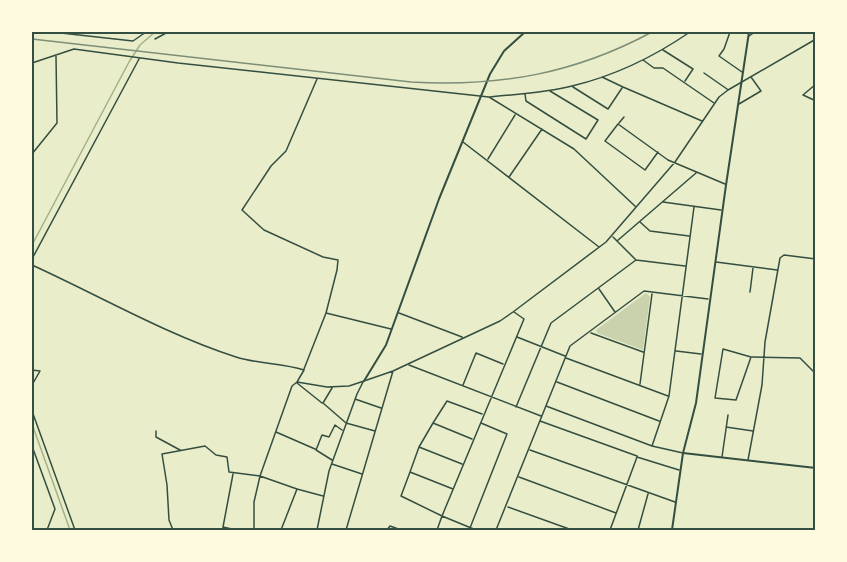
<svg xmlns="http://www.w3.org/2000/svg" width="847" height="562" font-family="'Archivo Narrow',sans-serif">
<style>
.green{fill:#cad2ad}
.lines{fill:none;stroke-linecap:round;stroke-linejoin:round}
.stream{stroke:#a3b18a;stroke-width:1.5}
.minor{stroke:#344e41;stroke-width:1.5}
.tertiary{stroke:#344e41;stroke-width:2}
.rail{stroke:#7c8e77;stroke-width:1.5}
.neatline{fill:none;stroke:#344e41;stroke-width:2}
</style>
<rect width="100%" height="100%" fill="#e9edc9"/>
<path class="green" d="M646,293L650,297L643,350L597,333L596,330Z"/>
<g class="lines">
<path class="stream" d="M32,245L129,62L140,45L155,32
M32,424L70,530"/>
<path class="minor" d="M52,32L133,41L146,32
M730,32L724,49L719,56L742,72
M749,36L755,32
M155,39L168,32
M663,50L693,69L685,81
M643,60L654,68H663L714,103
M32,63L74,49L178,63L489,97L574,149L636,207
M704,73L727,89
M602,77L623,87L702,121
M317,79L286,151L271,166L242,210L264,230L323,257L338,260L337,270L326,313
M816,84L803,95L816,101
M573,87L608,109L622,88
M525,94L526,101L586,139L598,120L550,91
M490,97C517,94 545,93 572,86C614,76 655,56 690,32
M739,104L761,91L751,77
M619,123L624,117
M463,142L599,247
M658,152L645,170L605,141L618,124L668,160L725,184
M32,154L57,123L56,56
M488,159L515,115
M509,177L542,129
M663,202L721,210
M640,222L650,231L689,236
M613,237L636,260L685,266
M617,241L696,173
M32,259L139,59
M716,262L777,270
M32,265C100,296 165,334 236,357C258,364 282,363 304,370L297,382L292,386L260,476L254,502V530
M599,289L615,312
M750,292L753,268
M399,313L462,337
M591,333L643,352
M517,337L565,356
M723,349L751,357L736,400L715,398Z
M676,351L701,354
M752,357L800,358L816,374
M566,358L668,396
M409,365L541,416
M304,369L326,313L391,329
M32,370L40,371L32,385
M297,382L327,387L349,386L364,381L393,371L500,321L513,312L606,242L675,162L719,97L728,90L816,39
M557,382L659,421
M297,383L322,403
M640,384L652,294
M463,385L476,353L503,364
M332,388L323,403L346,423L375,431
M355,399L381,408
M546,406L652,446L683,453
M516,407L551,323L636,260
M32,411L75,530
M540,421L637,456
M433,423L447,401L482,414
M726,427L753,431
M156,431V437L180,450
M276,432L315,449
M32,446L55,509L47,530
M652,446L669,396L694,207
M419,447L433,423L472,439
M530,450L675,502
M722,457L728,415
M332,460L316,450L322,435L329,437L335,425L342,430
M748,460L762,385L765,342L780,258L784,255L816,259
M332,464L362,474
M410,472L419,447L462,464
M519,477L616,513
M508,507L572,530
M223,527L233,474
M470,528L507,434L481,423
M173,530L169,520L167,485L162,454L205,446L216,455L227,457L229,472L260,476L297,489
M223,530V527L236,530
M281,530L297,489L323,496
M317,530L329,471L357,394L363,382
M346,530L393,371
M387,530L390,526L401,530
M437,530L442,516L401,496L410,472L453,489
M476,530L442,516L524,319L514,312
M496,530L570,346L644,291L708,299
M610,530L637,457L679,470
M638,530L648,494"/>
<path class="tertiary" d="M364,381L386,345L439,199L490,74L504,51L525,32
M683,453L816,468
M672,530L683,453L696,403L726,185L749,32"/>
<path class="rail" d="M32,39L411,82C499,87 574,74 652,32"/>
</g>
<rect width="847" height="562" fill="none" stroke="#fefae0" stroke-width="66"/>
<rect x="33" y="33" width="781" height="496" class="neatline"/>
</svg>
